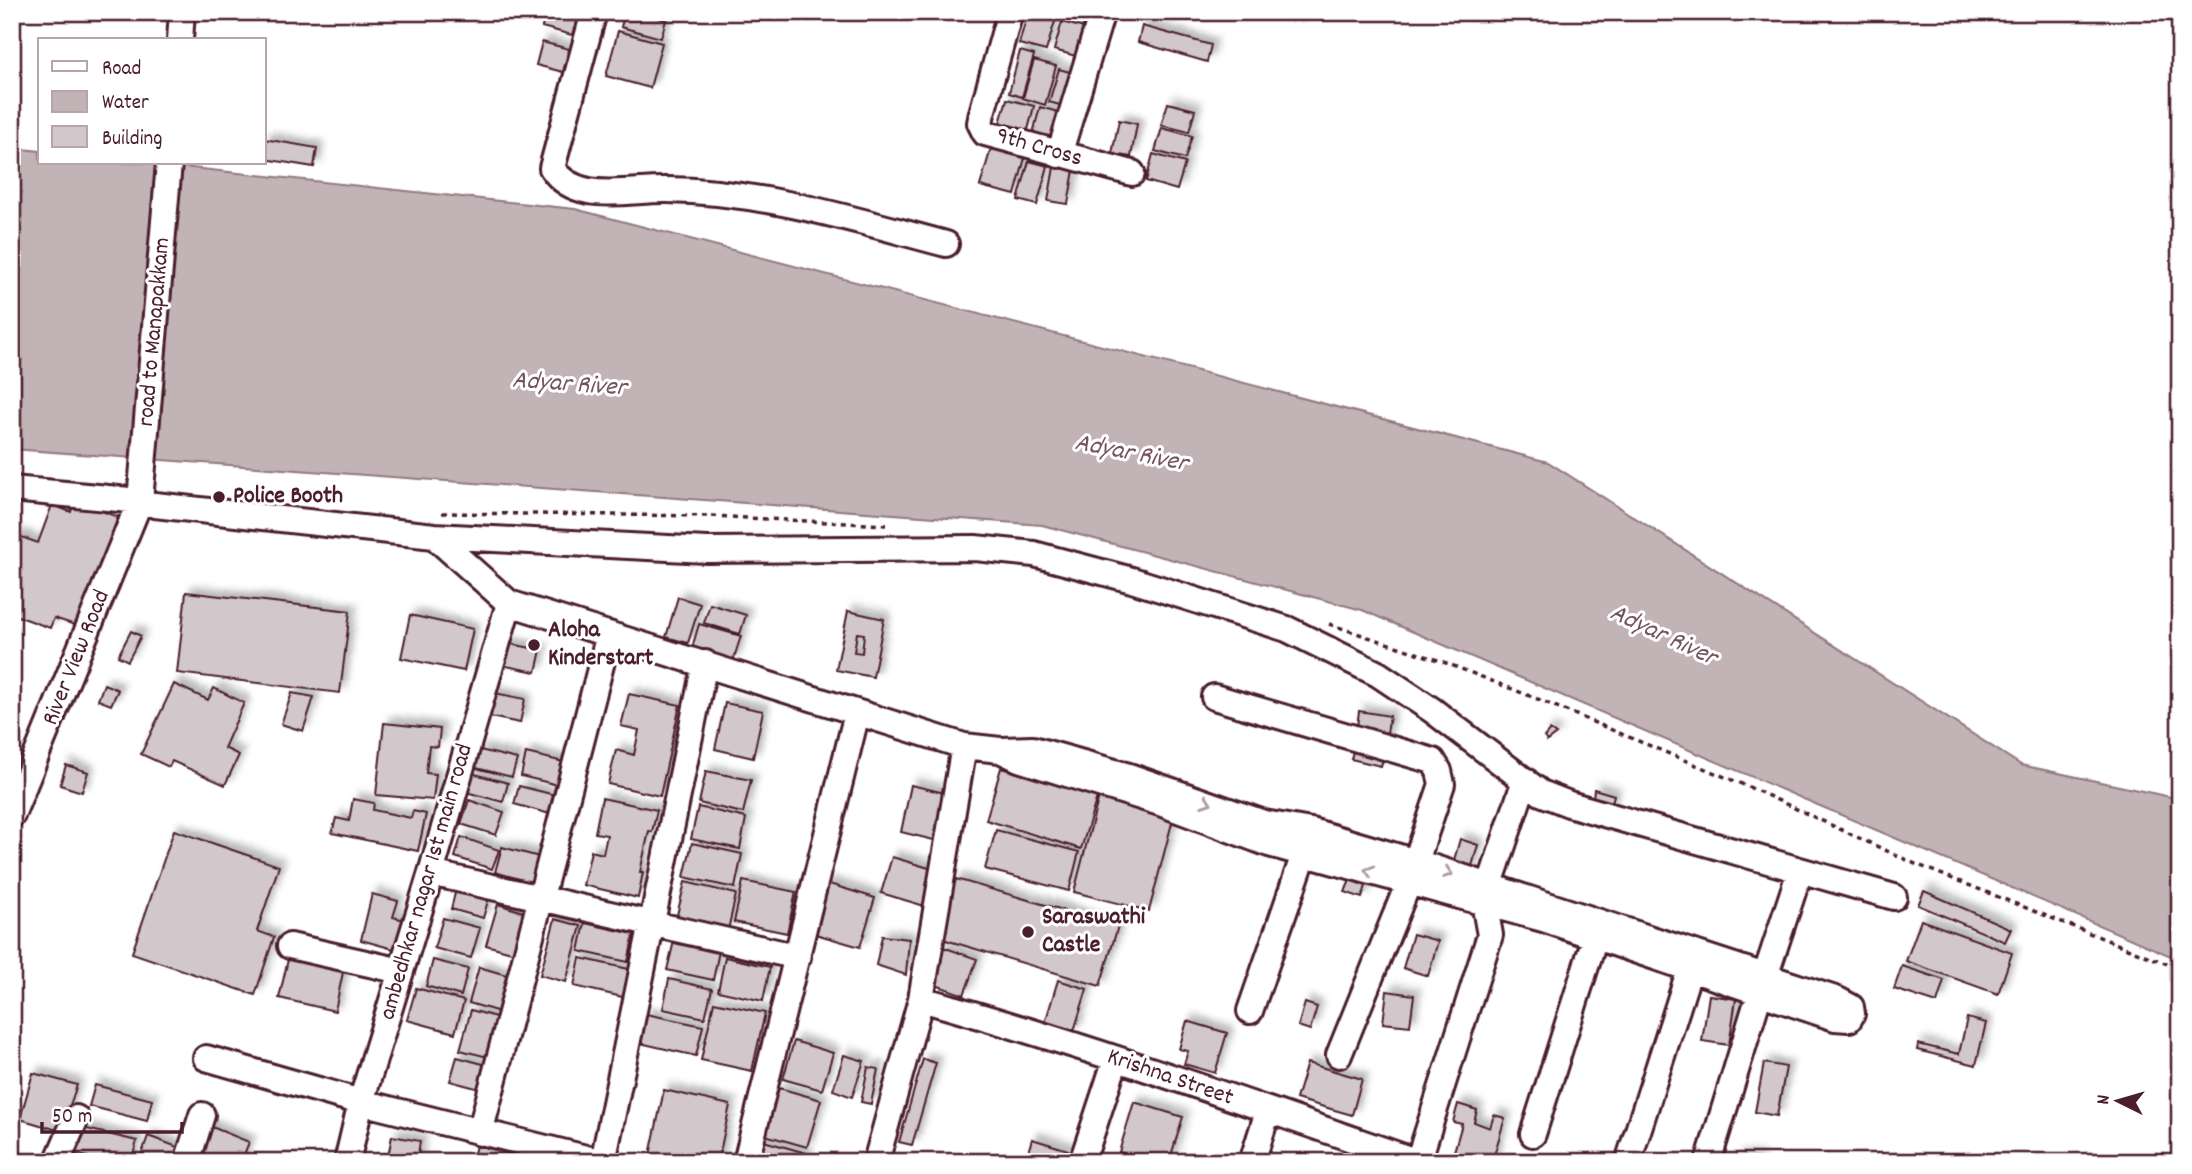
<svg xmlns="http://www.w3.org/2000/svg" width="2192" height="1174" font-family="Dekko,sans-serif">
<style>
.water{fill:#c1b3b6;stroke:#91787e;stroke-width:2}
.building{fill:#d2c7cb;stroke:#4a1f2b;stroke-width:2;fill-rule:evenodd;filter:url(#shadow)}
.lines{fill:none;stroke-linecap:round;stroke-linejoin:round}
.minor-casing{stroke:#4a1f2b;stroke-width:30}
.path{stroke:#4a1f2b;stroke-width:3.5;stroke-dasharray:5 5;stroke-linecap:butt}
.minor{stroke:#fff;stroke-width:24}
.oneway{stroke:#ae9aa0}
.poi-dot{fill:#4a1f2b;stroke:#fff;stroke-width:2.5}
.labels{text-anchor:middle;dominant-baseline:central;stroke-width:6;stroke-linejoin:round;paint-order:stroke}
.street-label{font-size:24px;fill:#4a1f2b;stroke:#fff}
.poi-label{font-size:24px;font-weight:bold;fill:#4a1f2b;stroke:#fff;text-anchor:start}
.water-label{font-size:26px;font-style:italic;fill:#74535c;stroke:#fff}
</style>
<defs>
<filter id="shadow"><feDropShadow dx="6" dy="-6" stdDeviation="3.5" flood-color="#0004"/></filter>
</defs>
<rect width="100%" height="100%" fill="#fff"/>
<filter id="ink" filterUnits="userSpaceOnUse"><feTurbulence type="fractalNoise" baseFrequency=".0143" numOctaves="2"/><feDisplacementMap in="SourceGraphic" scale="14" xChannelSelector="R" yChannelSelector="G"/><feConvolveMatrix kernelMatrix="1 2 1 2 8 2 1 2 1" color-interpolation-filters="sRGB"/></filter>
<g filter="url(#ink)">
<path class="water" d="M12,148L40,151V163H146L575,209L1548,462L2021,765L2180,799V960L1362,610L1042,525L12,449Z"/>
<path class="building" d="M546,12H584L580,30L574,28L572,35L542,27Z
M625,12H637L666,20L661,38L621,27Z
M1028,12L1056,18L1046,51L1019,44Z
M1066,12H1097L1094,24L1065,15Z
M1062,22L1091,30L1083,58L1054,50Z
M1142,26L1211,45L1207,62L1138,42Z
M618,31L662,43L650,88L606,76Z
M542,42L569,49L563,72L536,65Z
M1020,51L1034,55L1022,97L1009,93Z
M1034,60L1056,66L1045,105L1023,98Z
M1059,69L1080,75L1071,108L1049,102Z
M1007,99L1034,106L1028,130L1000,123Z
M1168,103L1195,110L1189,132L1161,125Z
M1040,107L1069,115L1061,145L1032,137Z
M1119,120L1137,124L1131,157L1112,154Z
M1162,128L1192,136L1185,159L1155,151Z
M264,139L317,148L314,167L264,159Z
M992,145L1026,154L1015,195L980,186Z
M1153,154L1185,163L1177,190L1146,181Z
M1029,161L1048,166L1037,205L1018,200Z
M1054,167L1074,170L1068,204L1048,201Z
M74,501L118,517L78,626L54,618L50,628L12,614V546L16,535L38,543L52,505L71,512Z
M186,592L350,611L340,693L177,673Z
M678,597L700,604L688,643L666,637Z
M710,604L746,615L740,634L704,623Z
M848,611L884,619L873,677L836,670ZM857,633L864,634L862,653L854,652Z
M410,615L473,629L464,671L401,658Z
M699,624L741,636L733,661L692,648Z
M131,631L141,636L128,661L118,656Z
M506,643L541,650L536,672L501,665Z
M104,684L118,690L111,705L98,700Z
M174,684L208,700L214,688L244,703L224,748L239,755L225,785L172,761L169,767L141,754Z
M489,692L525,699L520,723L485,716Z
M292,693L314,697L303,731L281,724Z
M629,694L680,705L660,796L608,784L616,750L634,755L639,730L621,726Z
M725,703L763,711L753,758L715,749Z
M1359,711L1390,716L1386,739L1356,734Z
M384,723L440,729L438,747L429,746L426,773L436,774L433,800L376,795Z
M1550,730L1556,734L1547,741L1544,737Z
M1355,744L1385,752L1381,766L1351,759Z
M480,750L517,759L512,777L476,768Z
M526,753L564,762L558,785L521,776Z
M66,765L88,772L82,792L60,785Z
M1001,768L1097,797L1081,849L986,820Z
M706,771L751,780L743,813L699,803Z
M471,773L508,783L503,802L466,792Z
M911,785L953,795L942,842L901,832Z
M519,786L555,795L550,814L514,804Z
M1594,789L1614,795L1611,807L1593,799Z
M1099,796L1174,815L1149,911L1074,892Z
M602,798L657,810L652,832L649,831L640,872H643L638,898L583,885L591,851L603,854L607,835L595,833Z
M353,799L374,803L373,810L411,818L413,811L426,814L418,851L332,833L336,818L349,821Z
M469,800L504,812L496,835L461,824Z
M698,807L746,818L740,849L691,839Z
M174,830L279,866L257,931L274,937L255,995L132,953Z
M996,830L1079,852L1069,891L985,869Z
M461,837L499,850L492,869L455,857Z
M1460,839L1478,845L1470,873L1452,867Z
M692,843L742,854L735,888L684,877Z
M502,847L543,858L536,884L495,872Z
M892,857L939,871L928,907L881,893Z
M956,879L1118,926L1100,986L939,938Z
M1350,880L1366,886L1362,898L1345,892Z
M743,881L796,892L787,933L734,922Z
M685,882L736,894L728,930L676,919Z
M826,883L875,898L860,947L812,933Z
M457,885L490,894L483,918L451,909Z
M1924,891L2011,929L2005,942L1918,905Z
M372,894L398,901L393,917L405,920L397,950L361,940Z
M498,904L526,913L515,953L486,945Z
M443,918L480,928L471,958L434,948Z
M555,919L581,926L566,982L540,975Z
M1921,920L2012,953L1998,994L1906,961Z
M585,923L634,934L628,962L579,951Z
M1413,934L1438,941L1428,976L1403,968Z
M882,936L909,939L906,975L876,965Z
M674,941L719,951L713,980L667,970Z
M943,947L977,959L964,995L930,983Z
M289,955L344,967L335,1011L279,998Z
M725,957L770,967L763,1001L718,991Z
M580,958L633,970L627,998L574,986Z
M433,960L468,969L461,996L426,986Z
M1902,966L1944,980L1937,1003L1894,989Z
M479,967L513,977L503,1013L469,1003Z
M669,979L712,989L705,1018L663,1009Z
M1058,980L1087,989L1074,1031L1045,1023Z
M416,988L464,1001L455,1033L407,1020Z
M1387,991L1414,995L1410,1026L1383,1023Z
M1709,995L1736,999L1729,1045L1702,1041Z
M714,1002L765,1013L752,1071L701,1060Z
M1305,1003L1317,1007L1310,1030L1298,1026Z
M471,1010L499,1018L488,1057L460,1050Z
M646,1014L703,1026L696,1056L640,1043Z
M1967,1018L1986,1023L1976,1065L1917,1050L1918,1044L1959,1054Z
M1187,1021L1227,1033L1215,1073L1184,1064L1188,1051L1179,1049Z
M794,1041L833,1053L822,1090L783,1079Z
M844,1055L864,1061L852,1097L833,1090Z
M457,1057L494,1067L487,1091L450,1081Z
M923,1059L936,1063L912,1145L899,1142Z
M1307,1063L1362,1079L1352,1115L1296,1099Z
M1764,1063L1786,1067L1777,1116L1755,1112Z
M868,1067L878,1069L871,1104L861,1102Z
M33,1073L77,1085L61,1131L20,1119Z
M95,1085L152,1100L147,1121L89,1106Z
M779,1088L821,1100L807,1147L765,1135Z
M664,1090L730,1105L718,1162H680L650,1155Z
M1134,1102L1183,1117L1169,1162H1151L1119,1152Z
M1458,1104L1477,1110L1474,1122L1490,1128L1494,1115L1505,1118L1492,1162H1451L1462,1124L1453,1122Z
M207,1125L249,1142L241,1162H206L195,1157Z
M83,1128L137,1141L131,1162H106L76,1154Z
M148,1136L183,1149L178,1162H156L141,1156Z
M392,1136L420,1141L417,1162H387Z
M1032,1139L1068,1150L1065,1162H1025Z
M760,1140L806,1153L804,1162H754Z
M476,1145L511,1154L509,1162H472Z
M1737,1157L1758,1159V1162H1737Z"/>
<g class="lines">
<defs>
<path id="minor" d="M594,12L552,168C576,205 628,189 667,190C762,191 855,220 946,244
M1010,12L982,113L980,123L985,133L1132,173
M180,40L182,12
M1059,155L1102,12
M12,489L140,501L155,505L434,536L509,603L964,746L1000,750L1033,749L1129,776L1264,823L1311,831L1416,862L1838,1000L1851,1007L1852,1014L1849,1019L1835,1018L1543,919L1269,844L1160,803L1019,759L1000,750
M434,536L707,550L975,548L1034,554L1132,580L1287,629L1378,674L1432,710L1541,793L1569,804L1894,897
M1214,697L1433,761L1439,771L1442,784L1409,882L1339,1055
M12,815L140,501L169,163
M431,873L798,957
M290,946L401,971
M921,999C1089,1046 1253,1105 1418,1162
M1250,1011L1309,840
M206,1058L361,1102L602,1162
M480,1133L609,634
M1533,1134L1600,922
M57,1162L76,1118
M187,1162L202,1115
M347,1162L361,1102L431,873L509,603
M603,1162L705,663
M746,1162L857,713
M876,1162L921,999L964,746
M1082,1162L1116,1059
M1252,1162L1268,1111
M1418,1162L1490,935L1484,902L1525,780
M1628,1162L1695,953
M1708,1162L1760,992L1800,871"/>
</defs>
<use href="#minor" class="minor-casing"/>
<path class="path" d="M442,513L710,516L886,525
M1329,624L1441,661L1540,700L1749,787L1913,863L2180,969"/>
<use href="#minor" class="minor"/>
</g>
<defs><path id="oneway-chevron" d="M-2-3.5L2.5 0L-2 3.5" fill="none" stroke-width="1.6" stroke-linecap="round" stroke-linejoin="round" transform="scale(1.75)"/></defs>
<g class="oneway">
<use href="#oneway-chevron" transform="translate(1207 802) rotate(19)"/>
<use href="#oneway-chevron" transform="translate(1369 871) rotate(-164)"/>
<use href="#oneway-chevron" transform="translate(1448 873) rotate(18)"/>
</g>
</g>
<g class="poi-dot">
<circle cx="219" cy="497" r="7"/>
<circle cx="534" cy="645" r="7"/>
<circle cx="1028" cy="932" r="7"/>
</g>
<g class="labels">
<g class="street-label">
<text transform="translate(1039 148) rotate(16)">9th Cross</text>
<text transform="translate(155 332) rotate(-85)">road to Manapakkam</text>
<text transform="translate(77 658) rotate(-68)">River View Road</text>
<text transform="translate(427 882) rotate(-74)">ambedhkar nagar 1st main road</text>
<text transform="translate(1170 1078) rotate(19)">Krishna Street</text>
</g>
<g class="poi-label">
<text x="233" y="497">Police Booth</text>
<text x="548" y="631">Aloha<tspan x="548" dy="28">Kinderstart</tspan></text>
<text x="1042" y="918">Saraswathi<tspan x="1042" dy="28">Castle</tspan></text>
</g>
<g class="water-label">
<text transform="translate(569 385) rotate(4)">Adyar River</text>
<text transform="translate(1131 454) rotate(11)">Adyar River</text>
<text transform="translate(1663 636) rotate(25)">Adyar River</text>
</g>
</g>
<rect width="2192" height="1174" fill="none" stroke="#fff" stroke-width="42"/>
<rect x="21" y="21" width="2150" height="1132" fill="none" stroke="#4a1f2b" stroke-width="2.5" filter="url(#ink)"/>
<rect x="38" y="38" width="228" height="126" fill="#ffffff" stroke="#b7a5aa" stroke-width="2"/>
<rect x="52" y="61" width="35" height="10" fill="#ffffff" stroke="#b7a5aa" stroke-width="2"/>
<text x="102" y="74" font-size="21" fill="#4a1f2b">Road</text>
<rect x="52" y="91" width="35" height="21" fill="#c1b3b6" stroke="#b7a5aa" stroke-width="2"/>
<text x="102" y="108" font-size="21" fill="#4a1f2b">Water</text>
<rect x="52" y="126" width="35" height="21" fill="#d2c7cb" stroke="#b7a5aa" stroke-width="2"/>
<text x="102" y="144" font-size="21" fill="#4a1f2b">Building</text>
<g transform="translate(2118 1101) rotate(275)" stroke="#ffffff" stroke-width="5" paint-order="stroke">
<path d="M0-5L12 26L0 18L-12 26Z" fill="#4a1f2b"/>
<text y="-10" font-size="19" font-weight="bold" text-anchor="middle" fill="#4a1f2b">N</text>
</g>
<path d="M42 1122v10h140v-10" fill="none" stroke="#4a1f2b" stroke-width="3.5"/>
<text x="52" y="1122" font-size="21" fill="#4a1f2b" stroke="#ffffff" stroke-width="5" paint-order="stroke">50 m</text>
</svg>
